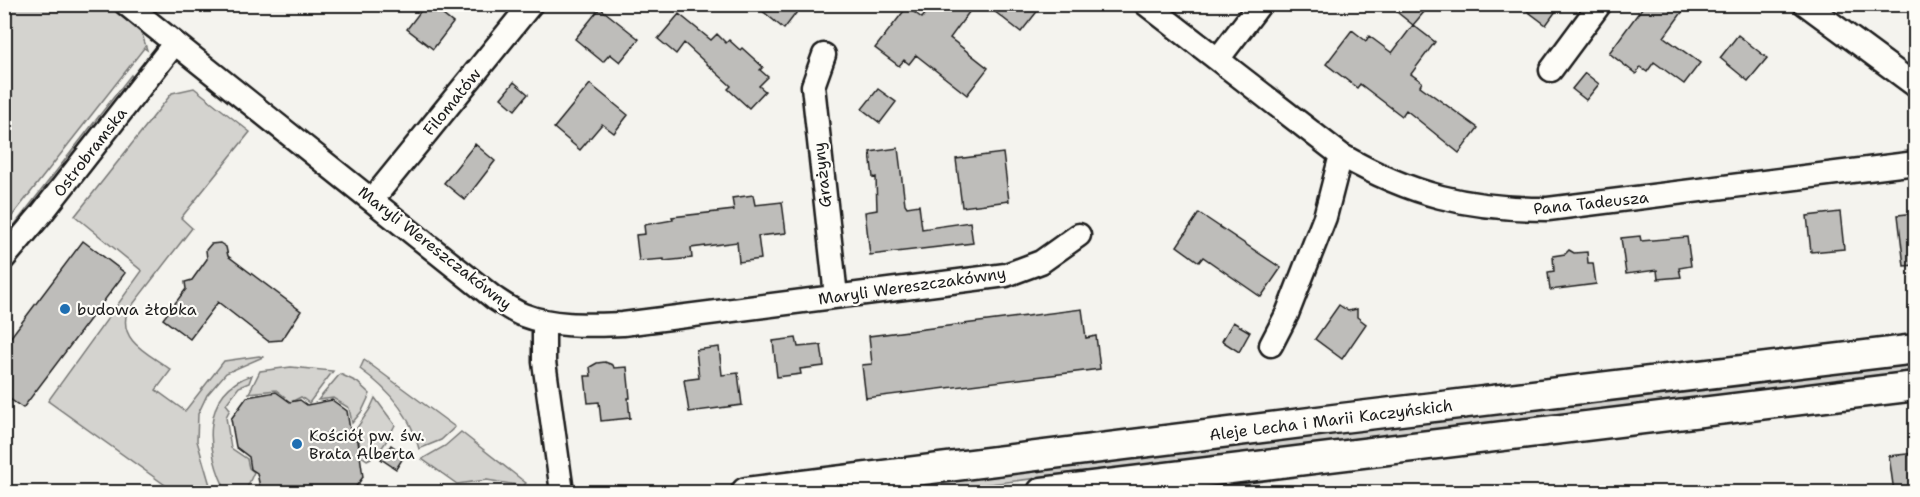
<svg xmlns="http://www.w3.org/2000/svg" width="1920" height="497" font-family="'Shantell Sans',sans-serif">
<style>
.green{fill:#d4d3cf;stroke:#787876;stroke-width:1.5}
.building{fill:#bebdba;stroke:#1c1c1c;stroke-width:1.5}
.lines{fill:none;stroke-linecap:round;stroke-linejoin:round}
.minor-casing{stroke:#1c1c1c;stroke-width:27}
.major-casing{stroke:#1c1c1c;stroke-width:33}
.minor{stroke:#fdfcf7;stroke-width:22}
.major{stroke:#fdfcf7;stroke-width:28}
.poi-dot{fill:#1f6fb2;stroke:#fdfcf7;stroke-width:2}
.labels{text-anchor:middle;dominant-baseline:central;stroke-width:4.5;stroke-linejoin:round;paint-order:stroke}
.street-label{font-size:16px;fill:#1c1c1c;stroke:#fdfcf7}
.poi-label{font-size:16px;fill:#1c1c1c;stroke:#fdfcf7;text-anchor:start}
</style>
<rect width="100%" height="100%" fill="#f4f3ee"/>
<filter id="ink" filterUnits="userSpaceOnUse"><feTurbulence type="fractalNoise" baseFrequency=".0167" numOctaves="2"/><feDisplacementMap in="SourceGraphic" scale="12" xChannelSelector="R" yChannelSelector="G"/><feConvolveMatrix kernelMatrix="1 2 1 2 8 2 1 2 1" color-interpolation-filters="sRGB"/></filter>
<g filter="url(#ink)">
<path class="green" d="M5,5H109L142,34L147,50L144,48L5,225Z
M131,75L133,79L68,161L65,162L64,166L5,242V237Z
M194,88L250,132L181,218L192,228L127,312C118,342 150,354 171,370L156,390L185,411L224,361L259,356L263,357L226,373L207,395L198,414L197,441L212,492H175L48,401L142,271L75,216L172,93Z
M364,360L367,362L455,427L441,440L419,449C411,415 388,389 360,369Z
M1915,361V371L924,492H850Z
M291,367L333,371L309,403L301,397L289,403L284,400L285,397L276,390L249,393L260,371Z
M340,374L357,382L370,394L362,411L352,423L349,408L333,398L318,400Z
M252,375L249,383L239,387L226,404L230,409L226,417L231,448L247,459L249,468L254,472L245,492H227C205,453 200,392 252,375Z
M375,398L395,425C388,438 381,454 367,460L357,453L360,449L359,440L352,435L370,409Z
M461,432L526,483L523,486L487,480L457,484L422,459L445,446Z"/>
<path class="building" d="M426,4H429L453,23L433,49L407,29Z
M754,4H803L784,29Z
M933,4H975L950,38L988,68L967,95L916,55L909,64L904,60L899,66L875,48L907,7L922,18Z
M985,4H1043L1021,32Z
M1387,4H1414L1424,12L1413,25Z
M1518,4H1561L1546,25Z
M1645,4H1688L1664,37L1700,63L1684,84L1654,62L1647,72L1640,67L1636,74L1609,53Z
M600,8L639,39L620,62L610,54L603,62L575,39Z
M679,14L711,40L717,34L726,43L729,40L740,50L742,48L763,67L760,70L768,77L759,86L765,91L749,108L728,89L731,86L684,43L676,54L658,39Z
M1413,25L1435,42L1411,74L1422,82L1420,86L1478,128L1459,153L1406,110L1402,116L1360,84L1357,88L1326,64L1352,30L1366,41L1369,36L1392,53Z
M1738,35L1767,58L1748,81L1720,58Z
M1585,73L1599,84L1586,100L1572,89Z
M514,82L528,94L515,110L501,98Z
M590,84L628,115L614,133L602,124L580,150L554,128Z
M878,89L896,102L880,123L862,109Z
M475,144L495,161L465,200L444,183Z
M898,148L905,204L907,207L919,205L922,229L970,222L973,243L870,255L865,212L877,210L876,177L873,178L870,152Z
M1003,153L1009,201L962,207L956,159Z
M753,195L755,205L782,202L786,233L758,236L761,259L739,262L737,242L691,248L692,258L664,261V259L639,261L636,235L645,234L644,225L673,220L672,217L734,210L732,198Z
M1840,212L1844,249L1811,252L1807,216Z
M1199,213L1281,268L1261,297L1203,257L1199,262L1177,246Z
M1916,213V265L1904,266L1898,215Z
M1640,236L1641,241L1687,237L1691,266L1679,268L1681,277L1658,279L1657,270L1626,274L1621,238Z
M83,241L125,273L23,408L4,395V346Z
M220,243L226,247L228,256L301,311L282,340L268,341L218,302L190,339L163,319L186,289L185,282L192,280L207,259L206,250L211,244Z
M1569,250L1574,253L1587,252L1588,263H1593L1596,284L1550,290L1548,272L1554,271L1553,256L1565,254Z
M1339,305L1348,311L1357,309V317L1366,324L1342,359L1315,339Z
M1082,309L1086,338L1096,336L1100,369L866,398L862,365L872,364L869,336Z
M1233,322L1250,332L1239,352L1222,341Z
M796,338L798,347L821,345L824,366L800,369L801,374L777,377L773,341Z
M719,347L722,375L738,373L742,405L689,412L684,380L699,378L696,350Z
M605,362L613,365L614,368L627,367L630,398H628L630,418L601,421L599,402L588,403L585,376H591L590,367L597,363Z
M276,392L290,402L300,400L307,405L332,400L347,411L351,436L358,441L363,477L352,492H261L257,473L251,469L249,457L236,447L231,419L247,397Z
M391,445L405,455L396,469L381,459Z
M1916,453V492H1894L1889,456Z"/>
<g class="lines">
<defs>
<path id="minor" d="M126,4L494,298C503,304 513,311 523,315C554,327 590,325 623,324L1006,275L1041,262L1079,235
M1146,4L1341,155C1411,195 1468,209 1548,209L1916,163
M1805,4L1916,86
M824,55L813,86L836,296
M1218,59L1260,4
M1551,70L1600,4
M372,200L531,4
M4,258L42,213L174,44
M544,321V362L562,492
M1271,345L1287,314L1325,217L1341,155"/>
<path id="major" d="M746,492L1342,418L1916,349
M1042,492L1916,386"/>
</defs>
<use href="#minor" class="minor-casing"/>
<use href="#major" class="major-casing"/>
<use href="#minor" class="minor"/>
<use href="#major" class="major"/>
</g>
</g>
<g class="poi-dot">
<circle cx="65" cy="309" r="6"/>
<circle cx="297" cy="444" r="6"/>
</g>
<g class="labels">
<g class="street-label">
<text transform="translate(452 102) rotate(-51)">Filomatów</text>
<text transform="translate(90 152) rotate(-52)">Ostrobramska</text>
<text transform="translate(822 175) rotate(-96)">Grażyny</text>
<text transform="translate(1591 203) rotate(-6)">Pana Tadeusza</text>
<text transform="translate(435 248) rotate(38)">Maryli Wereszczakówny</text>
<text transform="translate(912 286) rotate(-8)">Maryli Wereszczakówny</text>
<text transform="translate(1331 420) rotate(-7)">Aleje Lecha i Marii Kaczyńskich</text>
</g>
<g class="poi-label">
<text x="77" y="309">budowa żłobka</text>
<text x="309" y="435">Kościół pw. św.<tspan x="309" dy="18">Brata Alberta</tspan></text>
</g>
</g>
<rect width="1920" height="497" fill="none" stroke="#fdfcf7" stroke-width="24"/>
<rect x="12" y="12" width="1896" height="473" fill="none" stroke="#1c1c1c" stroke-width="2" filter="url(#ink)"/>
</svg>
